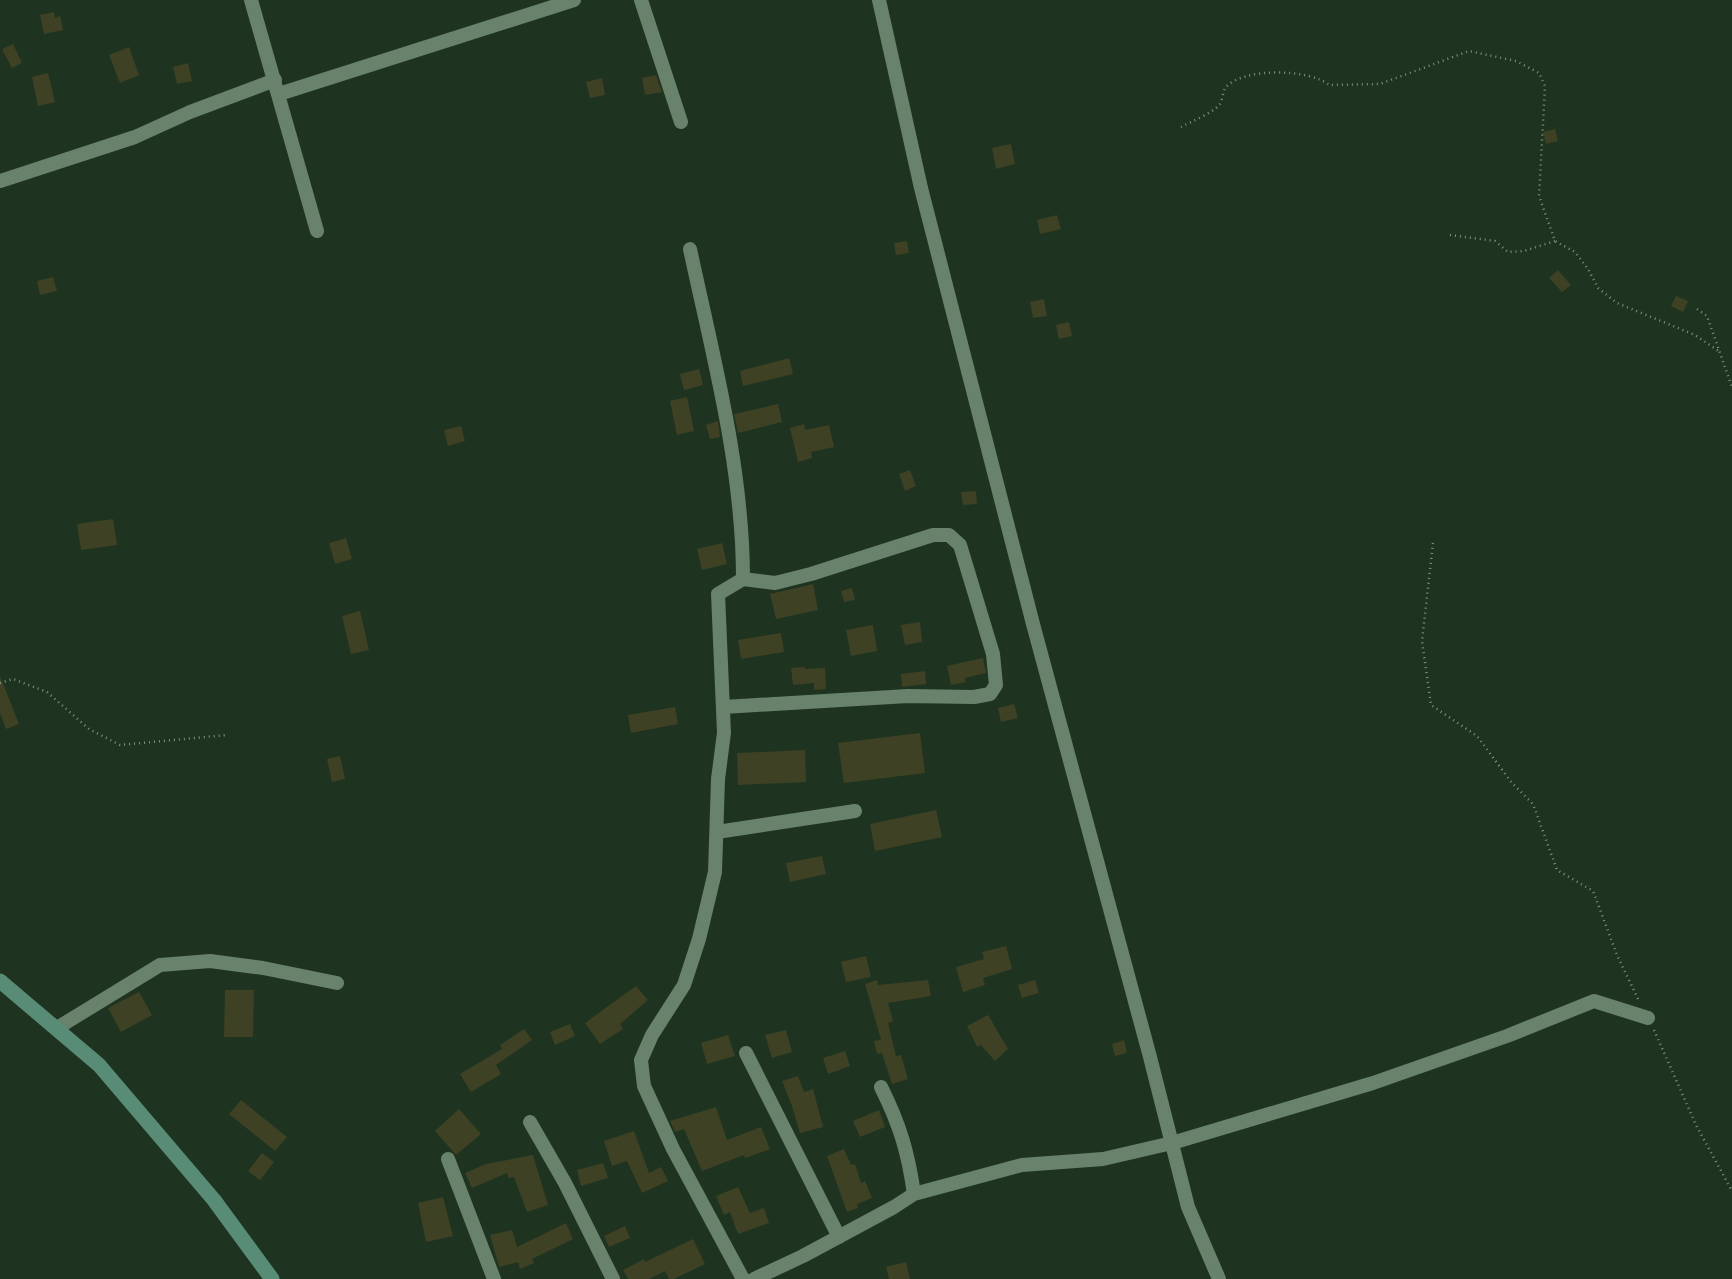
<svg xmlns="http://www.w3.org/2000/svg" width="1732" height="1279" font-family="'Open Sans',sans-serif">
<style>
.building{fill:#3e4124}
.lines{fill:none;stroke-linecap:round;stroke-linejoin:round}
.path{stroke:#819383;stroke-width:2.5;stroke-dasharray:1 4;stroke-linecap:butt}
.street{stroke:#69826b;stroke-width:14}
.secondary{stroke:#588c77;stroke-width:15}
</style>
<rect width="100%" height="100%" fill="#1e3420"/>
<path class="building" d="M54,12L55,18L60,16L63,30L44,34L40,15Z
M13,44L22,63L12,68L2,49Z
M129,47L139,75L120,83L109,55Z
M188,63L192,81L177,84L173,67Z
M48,73L55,102L38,106L32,77Z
M656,75L662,92L645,95L642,78Z
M602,78L605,95L590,98L586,82Z
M1555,129L1558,141L1546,144L1543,132Z
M1011,144L1015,164L996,169L992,148Z
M1057,215L1061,229L1040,234L1037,220Z
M907,241L909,253L896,255L894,243Z
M1558,270L1571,285L1562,292L1549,278Z
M53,277L57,291L40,295L37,281Z
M1676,296L1688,301L1683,312L1671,306Z
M1044,299L1047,316L1033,318L1030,302Z
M1069,322L1072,336L1059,339L1056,325Z
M789,358L793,374L743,386L740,371Z
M699,369L703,385L684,390L680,374Z
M687,397L694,431L677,435L670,401Z
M778,404L782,422L738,433L734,414Z
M718,421L720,437L710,439L706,425Z
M804,424L805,430L829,425L834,447L811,452L812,458L798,462L790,428Z
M461,426L465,441L448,446L444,430Z
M910,470L916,486L905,491L899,474Z
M976,491L977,504L963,505L961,492Z
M113,519L117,545L81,550L77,524Z
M346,538L352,559L335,564L329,543Z
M722,543L727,564L702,570L697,549Z
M813,584L818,610L776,619L770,594Z
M852,588L855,600L844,602L841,591Z
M360,611L369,650L351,654L342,616Z
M920,622L922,642L905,645L901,625Z
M873,625L877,651L851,656L846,630Z
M781,633L784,652L741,659L738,640Z
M983,658L986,673L965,678V682L951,685L947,666Z
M805,667V669L825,668L826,689L814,690V683L793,685L791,668Z
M925,671L926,684L902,687L901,674Z
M0,676L19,724L6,729L0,713Z
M1014,704L1018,718L1001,722L998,708Z
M675,707L678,724L631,733L628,715Z
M920,733L925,773L844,783L838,743Z
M805,750L806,782L738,785L737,753Z
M340,756L345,779L332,782L327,759Z
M936,810L942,837L875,851L870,824Z
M822,856L826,874L790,882L786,863Z
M1006,946L1012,969L983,978L985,985L963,992L956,967L984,959L982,952Z
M866,956L871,977L846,982L841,962Z
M877,980L878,985L928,980L931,996L888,1003L893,1021L888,1023L896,1056L901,1055L908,1079L892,1084L882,1053L877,1054L874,1041L881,1040L865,984Z
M1035,980L1039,993L1022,998L1018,985Z
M636,986L648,1000L620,1024L623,1029L600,1044L585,1023Z
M225,990H254L253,1037H224Z
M139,992L152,1015L121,1032L108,1008Z
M988,1015L1008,1049L995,1061L981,1045L977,1047L967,1026Z
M570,1024L575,1036L555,1045L550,1032Z
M524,1029L532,1040L496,1065L501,1074L471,1092L460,1074L502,1049L500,1045Z
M786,1030L792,1052L772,1058L765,1035Z
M728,1035L735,1056L707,1064L701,1043Z
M1124,1040L1127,1053L1115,1056L1112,1044Z
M845,1051L850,1066L828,1074L823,1058Z
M798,1076L804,1092L813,1089L823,1127L800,1133L792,1106L782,1081Z
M241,1100L287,1137L275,1151L229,1114Z
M716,1107L727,1140L761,1127L770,1149L745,1158L744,1155L702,1171L684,1129L675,1132L670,1121Z
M459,1109L481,1134L456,1155L435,1131Z
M879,1110L885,1127L860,1137L853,1121Z
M634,1131L649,1173L661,1167L668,1181L642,1193L627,1161L612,1166L604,1141Z
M844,1149L851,1165L855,1164L861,1183L865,1181L872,1198L857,1204L858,1208L847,1212L827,1156Z
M262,1153L274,1162L260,1180L248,1171Z
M533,1155L548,1205L527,1212L514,1177L508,1178L507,1173L472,1188L465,1173L486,1164Z
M603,1163L608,1178L581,1186L577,1170Z
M738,1187L750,1213L764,1208L769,1223L738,1234L730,1212L724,1215L716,1196Z
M443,1197L453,1236L426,1242L418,1203Z
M566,1223L573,1239L532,1259L534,1263L520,1269L518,1262L499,1267L490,1235L512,1230L517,1247Z
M625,1226L630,1238L609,1247L604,1236Z
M693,1239L705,1264L674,1279H669L665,1271L649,1279H628L623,1270L644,1259L645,1262Z
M906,1262L910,1279H889L886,1267Z"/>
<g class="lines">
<path class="path" d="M1181,127C1190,122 1213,113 1219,105C1223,101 1222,92 1226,87C1244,67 1310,69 1329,85L1380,84L1469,51L1516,61L1539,73L1545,86L1539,196L1555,241L1575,252L1588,269L1598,288L1617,303L1695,335L1720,352
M1450,235L1495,241L1508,252L1524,251L1555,241
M1697,309L1707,316L1732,387
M1433,543L1422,641L1431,705L1477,736L1512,783L1533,804L1557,870L1593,891L1617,955L1639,1001
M0,683L13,679L47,692L89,729L120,745L227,735
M1654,1030L1696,1125L1732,1191"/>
<path class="street" d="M251,0L317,231
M641,0L681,122
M879,0L921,188L1033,624L1150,1057L1188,1207L1219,1279
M279,94L574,0
M0,181L135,137L190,112L275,80
M690,249C713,357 743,467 743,579L718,594L724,733L718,779L715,872L699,939L684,985L652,1035L641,1060L644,1086L673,1149L743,1279
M724,707L908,696L974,697L990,694L996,685L993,654L960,545L949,535H933L811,574L775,583L743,579
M717,832L855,811
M57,1028L160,965L210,961L263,968L337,983
M746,1053L839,1237
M881,1087C900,1125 908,1152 914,1194
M530,1122L565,1183L613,1279
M448,1159L494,1279
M754,1279L803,1256L894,1207L914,1194L1022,1165L1103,1159L1172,1143L1373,1083L1507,1036L1594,1001L1648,1018"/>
<path class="secondary" d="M0,981L99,1065L214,1200L272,1279"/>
</g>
</svg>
